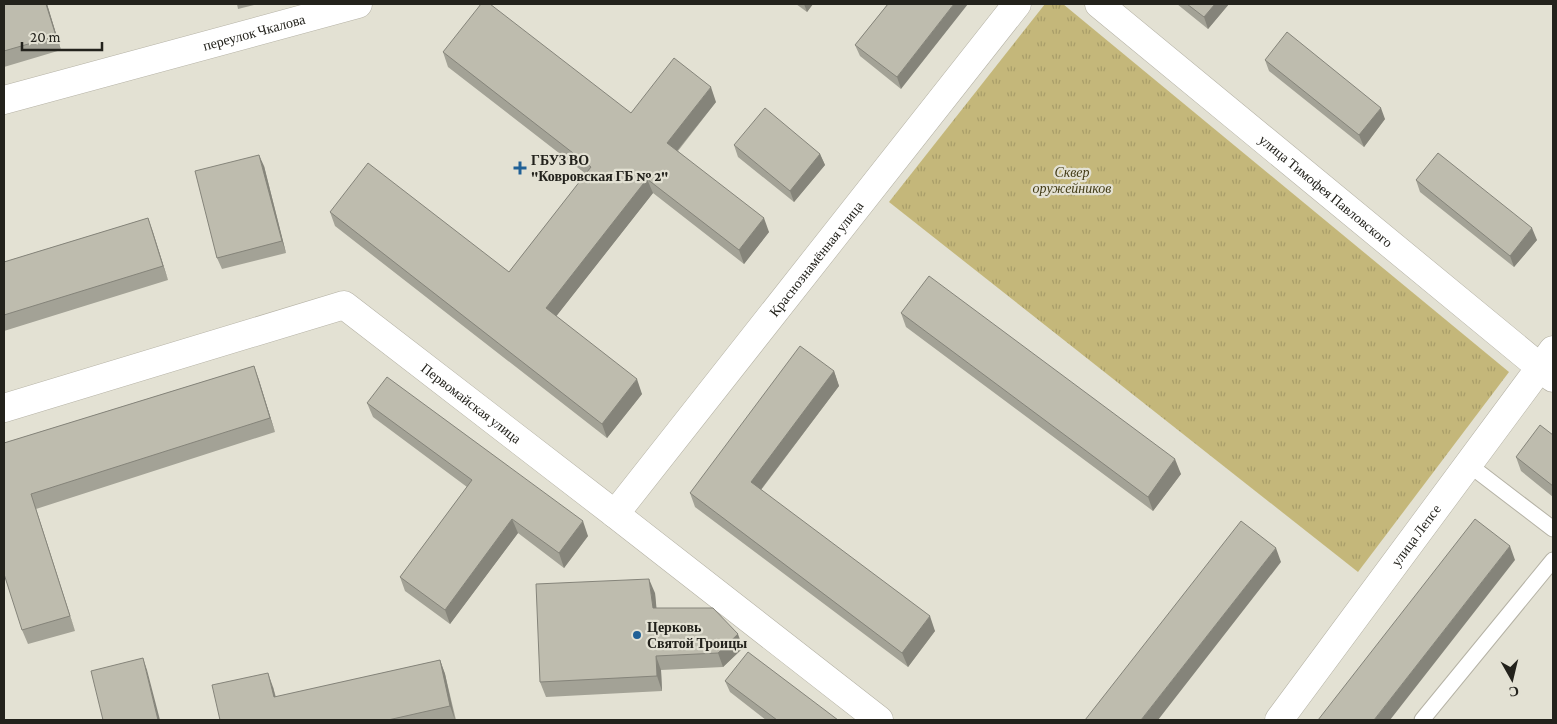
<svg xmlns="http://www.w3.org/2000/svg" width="1557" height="724" font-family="'Crimson Pro',serif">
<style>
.grass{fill:url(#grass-tufts)}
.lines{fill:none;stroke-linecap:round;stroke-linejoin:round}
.lane-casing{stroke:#b5b2a5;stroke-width:17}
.street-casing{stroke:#b5b2a5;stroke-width:29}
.lane{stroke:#fff;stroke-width:15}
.street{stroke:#fff;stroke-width:28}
.wall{fill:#a3a296}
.shaded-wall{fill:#85847a}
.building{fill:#bebcae;stroke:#85847a}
.poi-dot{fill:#206096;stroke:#e3e1d3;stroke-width:2}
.labels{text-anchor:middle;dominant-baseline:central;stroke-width:4.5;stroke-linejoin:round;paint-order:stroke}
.street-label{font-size:14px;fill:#23221c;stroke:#e3e1d3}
.poi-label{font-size:14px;font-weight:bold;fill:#23221c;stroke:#e3e1d3;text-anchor:start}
.park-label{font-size:14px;font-style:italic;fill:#433c17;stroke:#e3e1d3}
</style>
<defs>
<pattern id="grass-tufts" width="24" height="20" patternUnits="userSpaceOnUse" patternTransform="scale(1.25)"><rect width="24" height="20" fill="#c4b77a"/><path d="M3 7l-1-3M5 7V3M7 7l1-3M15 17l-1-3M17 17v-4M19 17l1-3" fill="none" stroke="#a89d69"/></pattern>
</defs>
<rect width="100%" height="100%" fill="#e3e1d3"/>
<path class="grass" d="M1045,4H1063L1509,372L1358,572L889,202Z"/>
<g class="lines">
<defs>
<path id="lane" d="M1468,464L1553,529
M1422,720L1553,560"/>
<g id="street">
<path id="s1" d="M1099,4L1553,378"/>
<path id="s2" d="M4,100L358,4"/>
<path id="s3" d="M4,408L344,305L615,514L879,720"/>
<path id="s4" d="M615,514L1017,4"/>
<path id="s5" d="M1279,720L1553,350"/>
</g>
</defs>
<use href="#lane" class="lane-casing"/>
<use href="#street" class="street-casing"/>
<use href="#lane" class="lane"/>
<use href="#street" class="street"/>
</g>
<path class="wall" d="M4,4H47L61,50L4,67Z
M237,4H258L238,9Z
M796,4H813L807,12Z
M888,4L901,89L860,56L855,45Z
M1177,4H1229L1208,29Z
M443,52L631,113L716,102L678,151L769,232L744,264L653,193L556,316L642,394L607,438L335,226L330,212L509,272L586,174L448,67Z
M1265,60L1385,119L1364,147L1269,71Z
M734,145L820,154L825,165L794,202L738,157Z
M264,166L286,253L222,269L217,258Z
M1416,180L1537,240L1514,267L1420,192Z
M148,218L168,280L4,331V262Z
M901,313L1181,474L1153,511L906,327Z
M254,366L275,432L36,509L75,631L28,644L22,630L4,443Z
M834,371L839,386L761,490L935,631L908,667L695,507L690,493Z
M367,403L588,536L564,568L518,533L450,624L405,591L400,577L467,487L373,417Z
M1553,435V497L1521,471L1516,457Z
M655,593L656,608L743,648L723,667L661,670L662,691L546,697L540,682Z
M440,660L445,674L456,720H220L273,687L276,697Z
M725,681L838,720H766L730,692Z"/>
<path class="shaded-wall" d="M46,4H47L61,50L56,36Z
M804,4H813L807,12Z
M954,4H968L901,89L897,77Z
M1215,4H1229L1208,29L1204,17Z
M711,87L716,102L672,157L667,143Z
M1381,108L1385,119L1364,147L1359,135Z
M820,154L825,165L794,202L790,191Z
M259,155L264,166L286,253L282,241Z
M647,179L653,193L551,323L546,308Z
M148,218L153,232L168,280L163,266Z
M764,218L769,232L744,264L739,250Z
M1532,228L1537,240L1514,267L1510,256Z
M254,366L259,380L275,432L270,418Z
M834,371L839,386L756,496L751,482Z
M637,379L642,394L607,438L602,424Z
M1175,459L1181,474L1153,511L1148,497Z
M31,494L36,509L75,631L70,616Z
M512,519L518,533L450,624L445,610Z
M583,521L588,536L564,568L559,553Z
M1510,546L1515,560L1390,720H1374Z
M1276,548L1281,562L1158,720H1141Z
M649,579L655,593L658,623L653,608Z
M930,616L935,631L908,667L902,653Z
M738,634L743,648L723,667L718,653Z
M656,656L661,670L662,691L657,676Z
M143,658L147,670L160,720H158Z
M440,660L445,674L455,720L450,706Z
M268,673L273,687L279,712L274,697Z"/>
<path class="building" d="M4,4H46L56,36L4,51Z
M481,4H490L631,113L674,58L711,87L667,143L764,218L739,250L647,179L546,308L637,379L602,424L330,212L368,163L509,272L591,167L443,52Z
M888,4H954L897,77L855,45Z
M1187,4H1215L1204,17Z
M1287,32L1381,108L1359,135L1265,60Z
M765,108L820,154L790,191L734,145Z
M1438,153L1532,228L1510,256L1416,180Z
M259,155L282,241L217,258L195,171Z
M148,218L163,266L4,315V262Z
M929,276L1175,459L1148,497L901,313Z
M800,346L834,371L751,482L930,616L902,653L690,493Z
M254,366L270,418L31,494L70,616L22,630L4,574V443Z
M387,377L583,521L559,553L512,519L445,610L400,577L472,480L367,403Z
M1540,425L1553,435V486L1516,457Z
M1475,519L1510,546L1374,720H1318Z
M1241,521L1276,548L1141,720H1085Z
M649,579L653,608H713L738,634L718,653L656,656L657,676L540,682L536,584Z
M748,652L838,720H777L725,681Z
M143,658L158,720H103L91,671Z
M440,660L450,706L388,720H220L212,685L268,673L274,697Z"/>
<g class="poi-dot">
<path d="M517.5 160.5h5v5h5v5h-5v5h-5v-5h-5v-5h5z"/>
<circle cx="637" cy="635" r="5"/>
</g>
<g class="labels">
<g class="street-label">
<text stroke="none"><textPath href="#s2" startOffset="259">переулок Чкалова</textPath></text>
<text stroke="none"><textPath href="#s1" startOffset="294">улица Тимофея Павловского</textPath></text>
<text stroke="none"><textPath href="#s4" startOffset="325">Краснознамённая улица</textPath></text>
<text stroke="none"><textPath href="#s3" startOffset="516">Первомайская улица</textPath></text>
<text stroke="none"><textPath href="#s5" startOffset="230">улица Лепсе</textPath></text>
</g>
<g class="poi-label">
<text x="531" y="160">ГБУЗ ВО<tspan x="531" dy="16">"Ковровская ГБ № 2"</tspan></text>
<text x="647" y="627">Церковь<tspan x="647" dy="16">Святой Троицы</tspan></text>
</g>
<g class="park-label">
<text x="1072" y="172">Сквер<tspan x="1072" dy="16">оружейников</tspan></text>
</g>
</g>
<rect width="1557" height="724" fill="none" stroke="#23221c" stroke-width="10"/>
<g transform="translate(1512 679) rotate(172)" stroke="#e3e1d3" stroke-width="4" paint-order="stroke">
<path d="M0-4L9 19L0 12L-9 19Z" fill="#23221c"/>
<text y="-8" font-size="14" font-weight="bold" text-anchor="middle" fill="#23221c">С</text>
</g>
<path d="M22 42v8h80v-8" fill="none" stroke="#23221c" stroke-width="2.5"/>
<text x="30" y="42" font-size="15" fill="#23221c" stroke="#e3e1d3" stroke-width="4" paint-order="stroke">20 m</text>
</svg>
